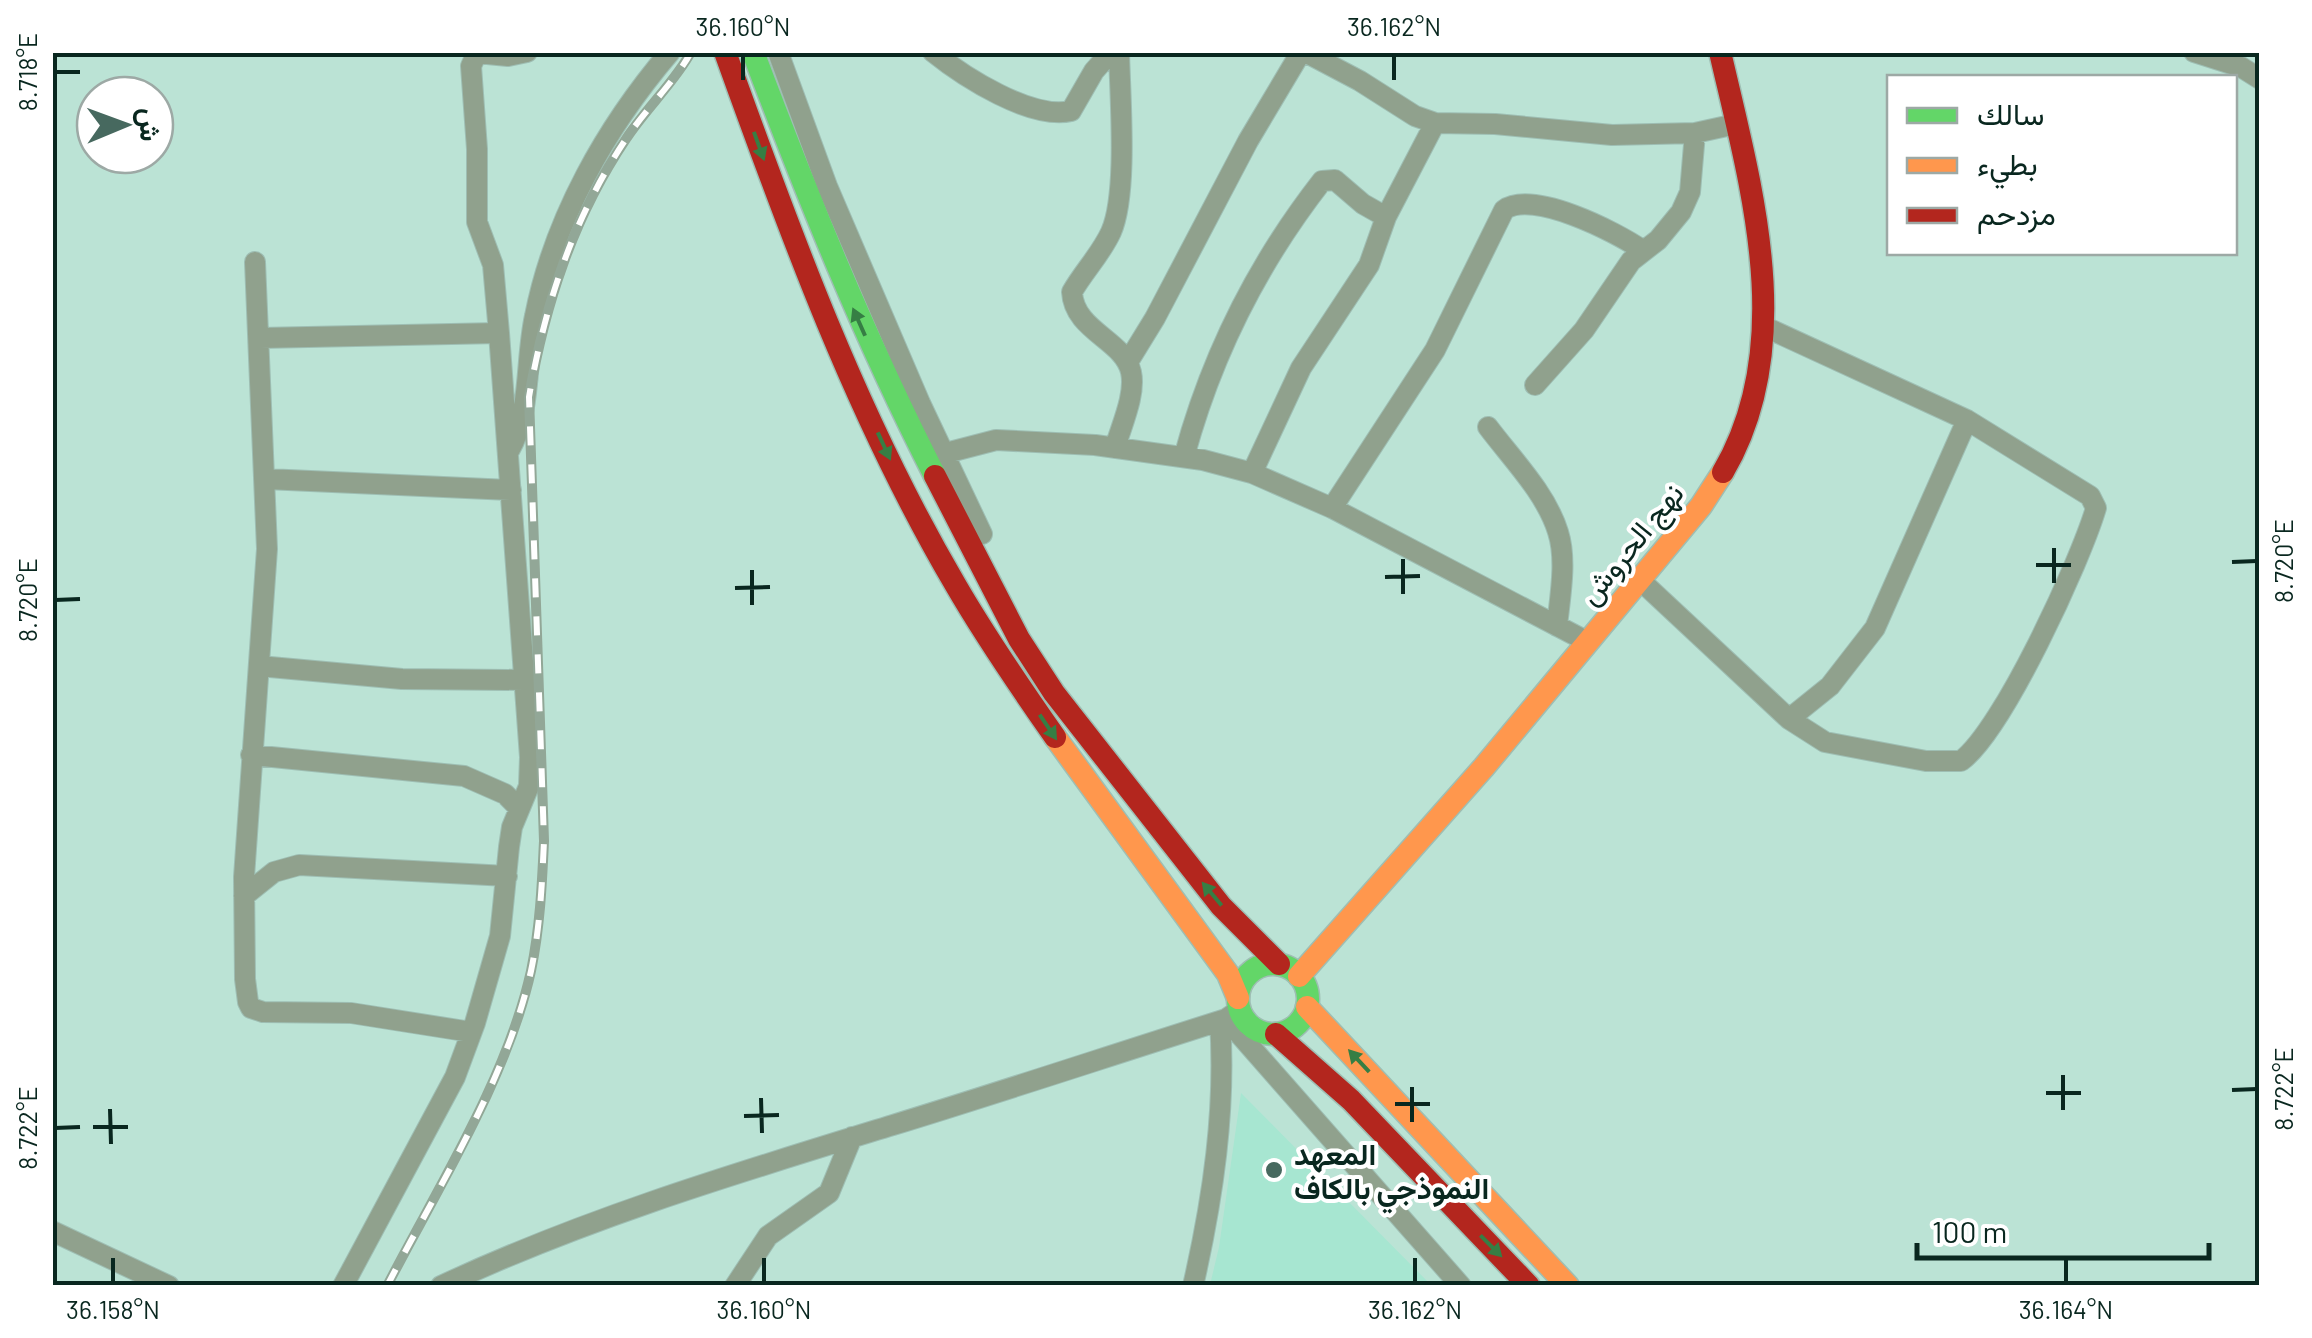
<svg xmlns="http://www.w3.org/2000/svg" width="2312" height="1338" font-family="Barlow,Vazirmatn,sans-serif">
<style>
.built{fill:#a7e6d1}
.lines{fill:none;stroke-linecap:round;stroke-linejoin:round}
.street-casing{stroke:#9ebeb3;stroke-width:22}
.fast-casing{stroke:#9ebeb3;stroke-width:25}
.slow-casing{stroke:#9ebeb3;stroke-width:25}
.jam-casing{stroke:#9ebeb3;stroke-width:25}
.street{stroke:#90a18d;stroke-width:20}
.fast{stroke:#63d668;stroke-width:22}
.slow{stroke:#ff974d;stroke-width:22}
.jam{stroke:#b3261e;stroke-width:22}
.rail-casing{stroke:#92a797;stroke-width:10}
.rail{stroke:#fff;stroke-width:6;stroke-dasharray:19;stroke-linecap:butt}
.oneway{fill:#367e44}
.ticks{fill:none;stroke:#09271f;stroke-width:4}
.poi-dot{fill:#47695f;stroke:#fff;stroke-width:4}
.labels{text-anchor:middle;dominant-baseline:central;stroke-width:8;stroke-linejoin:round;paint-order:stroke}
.street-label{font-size:30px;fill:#09271f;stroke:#fff}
.poi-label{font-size:30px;font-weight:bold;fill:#09271f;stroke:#fff;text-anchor:start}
.neatline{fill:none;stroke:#09271f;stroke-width:4}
.ticks-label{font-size:25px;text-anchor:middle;fill:#09271f}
</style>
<rect width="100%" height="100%" fill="#bbe3d5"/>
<path class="built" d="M1241,1093L1431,1285H1210L1219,1247Z"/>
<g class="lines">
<defs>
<path id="street" d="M778,52L827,186L920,403L982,534
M933,52C964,77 1031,120 1071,111L1094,71L1111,52
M1305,52L1360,81L1415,116L1435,123L1495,124L1612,135L1695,133L1736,124
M2194,52L2241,67L2260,79
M255,262L267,549L244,877L245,979L248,1002L251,1008L263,1012L351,1013L471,1032
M260,338L499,333
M1128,362L1155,318L1248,141L1301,52
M1535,385L1584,330L1631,261L1658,240L1681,212L1690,192L1695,133
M1488,427C1512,459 1546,493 1558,532C1567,560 1560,597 1557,626
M1115,448C1121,426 1136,395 1131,372C1124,340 1074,331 1072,292C1084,271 1101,254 1111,232C1128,194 1120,97 1119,52
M509,451C532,411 525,361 535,316C554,219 606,127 670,52
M946,453L996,440L1095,445L1203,460L1252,473L1332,508L1588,642
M1184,457C1211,357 1258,263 1322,181L1335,180L1363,204L1386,217
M1252,473L1301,368L1369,265L1386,217L1435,123
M266,479L511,490
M1332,508L1435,350L1504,210C1532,189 1616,232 1642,250
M1640,580L1789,719L1825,742L1926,761H1961C2003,730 2080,562 2096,508L2090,496L1967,420L1763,326
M259,666L402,679L524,680
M1789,719L1830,686L1875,628L1967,420
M251,755L464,776L505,794L519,808
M244,896L274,872L299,865L507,876
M1226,1019L1461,1286
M52,1231L169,1286
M343,1286L455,1077L475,1023L500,936L509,847L512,827L529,786L530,757L499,333L493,265L477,222V149L471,66L477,53L508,56L527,52
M441,1286C586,1218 740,1172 893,1125C1004,1091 1115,1054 1226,1019L1239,1010
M735,1286L768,1236L829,1193L852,1137
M1193,1286C1213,1198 1226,1110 1220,1021"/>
<path id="fast" d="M753,52C808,198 864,337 935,476
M1238 999a35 35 0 1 1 70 0a35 35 0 1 1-70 0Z"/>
<path id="slow" d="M1055,737L1228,974L1238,998
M1299,976L1484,767L1701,506L1723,472
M1307,1007L1568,1286"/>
<path id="jam" d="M725,52C790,233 857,417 955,584C985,636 1020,687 1055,737
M1720,52C1751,186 1798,344 1723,472
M935,476L1019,639L1054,693L1221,906L1279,964
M1276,1034L1351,1100L1529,1286"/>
</defs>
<use href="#street" class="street-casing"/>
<use href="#fast" class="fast-casing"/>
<use href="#slow" class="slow-casing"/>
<use href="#jam" class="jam-casing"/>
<use href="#street" class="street"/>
<use href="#fast" class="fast"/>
<use href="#slow" class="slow"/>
<use href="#jam" class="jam"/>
<defs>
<path id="rail" d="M387,1286C438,1187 507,1079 531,971C540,928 542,884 544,841L529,397C545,304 573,218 626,139C644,111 677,79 691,52"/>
</defs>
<use href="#rail" class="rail-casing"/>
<use href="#rail" class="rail"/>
</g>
<defs><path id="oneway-solid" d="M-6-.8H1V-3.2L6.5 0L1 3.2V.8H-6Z" transform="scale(2.5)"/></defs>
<g class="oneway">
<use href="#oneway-solid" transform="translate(759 146) rotate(70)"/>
<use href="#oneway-solid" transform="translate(859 322) rotate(-114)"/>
<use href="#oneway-solid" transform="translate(884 446) rotate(65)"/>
<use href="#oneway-solid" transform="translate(1048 727) rotate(56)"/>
<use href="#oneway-solid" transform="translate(1212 894) rotate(-130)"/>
<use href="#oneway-solid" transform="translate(1359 1061) rotate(-133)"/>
<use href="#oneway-solid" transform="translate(1491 1246) rotate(45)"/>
</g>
<path class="ticks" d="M743,55V80M1394,55V80M55,72H80M2054,548V583M1403,559V594M2232,562L2257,561M2036,565H2071M752,570V605M1385,577L1420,576M735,588L770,587M55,600L80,599M2063,1075V1110M1412,1087V1122M2232,1090L2257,1089M2046,1093H2081M761,1098L762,1133M1395,1104H1430M110,1109L111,1144M744,1116L779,1115M93,1127H128M55,1128L80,1127M113,1258V1283M764,1258V1283M1415,1258V1283M2066,1258V1283"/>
<circle class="poi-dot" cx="1274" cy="1170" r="10"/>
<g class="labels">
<g class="street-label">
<text transform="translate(1630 543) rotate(-51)">نهج الحروش</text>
</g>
<g class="poi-label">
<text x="1294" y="1153">المعهد<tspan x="1294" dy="34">النموذجي بالكاف</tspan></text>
</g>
</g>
<rect width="2312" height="1338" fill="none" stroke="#ffffff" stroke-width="110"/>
<rect x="1887" y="75" width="350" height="180" fill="#ffffff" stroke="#9da9a5" stroke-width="2.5"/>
<rect x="1907" y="108" width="50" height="15" fill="#63d668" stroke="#9da9a5" stroke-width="2.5"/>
<text x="1977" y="125" font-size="30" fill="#09271f">سالك</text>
<rect x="1907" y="158" width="50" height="15" fill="#ff974d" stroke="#9da9a5" stroke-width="2.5"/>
<text x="1977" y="175" font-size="30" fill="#09271f">بطيء</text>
<rect x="1907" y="208" width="50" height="15" fill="#b3261e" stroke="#9da9a5" stroke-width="2.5"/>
<text x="1977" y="225" font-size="30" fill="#09271f">مزدحم</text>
<g transform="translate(125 125) rotate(89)"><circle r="48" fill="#ffffff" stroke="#9da9a5" stroke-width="2.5"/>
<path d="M0-8L18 38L0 25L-18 38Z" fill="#47695f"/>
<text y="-15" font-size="28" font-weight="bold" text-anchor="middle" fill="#09271f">ش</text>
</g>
<path d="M1917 1243v15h292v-15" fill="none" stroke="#09271f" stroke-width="5"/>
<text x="1932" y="1243" font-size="30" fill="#09271f" stroke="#ffffff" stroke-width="8" paint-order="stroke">100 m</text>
<rect x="55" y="55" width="2202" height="1228" class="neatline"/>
<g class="ticks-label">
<text x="743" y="36">36.160°N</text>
<text x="1394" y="36">36.162°N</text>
<text transform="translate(28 72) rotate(-90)" y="9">8.718°E</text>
<text transform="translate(2284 561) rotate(-90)" y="9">8.720°E</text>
<text transform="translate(28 600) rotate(-90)" y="9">8.720°E</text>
<text transform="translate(2284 1089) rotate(-90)" y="9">8.722°E</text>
<text transform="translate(28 1128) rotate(-90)" y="9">8.722°E</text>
<text x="113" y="1319">36.158°N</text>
<text x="764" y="1319">36.160°N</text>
<text x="1415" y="1319">36.162°N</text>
<text x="2066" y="1319">36.164°N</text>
</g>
</svg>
